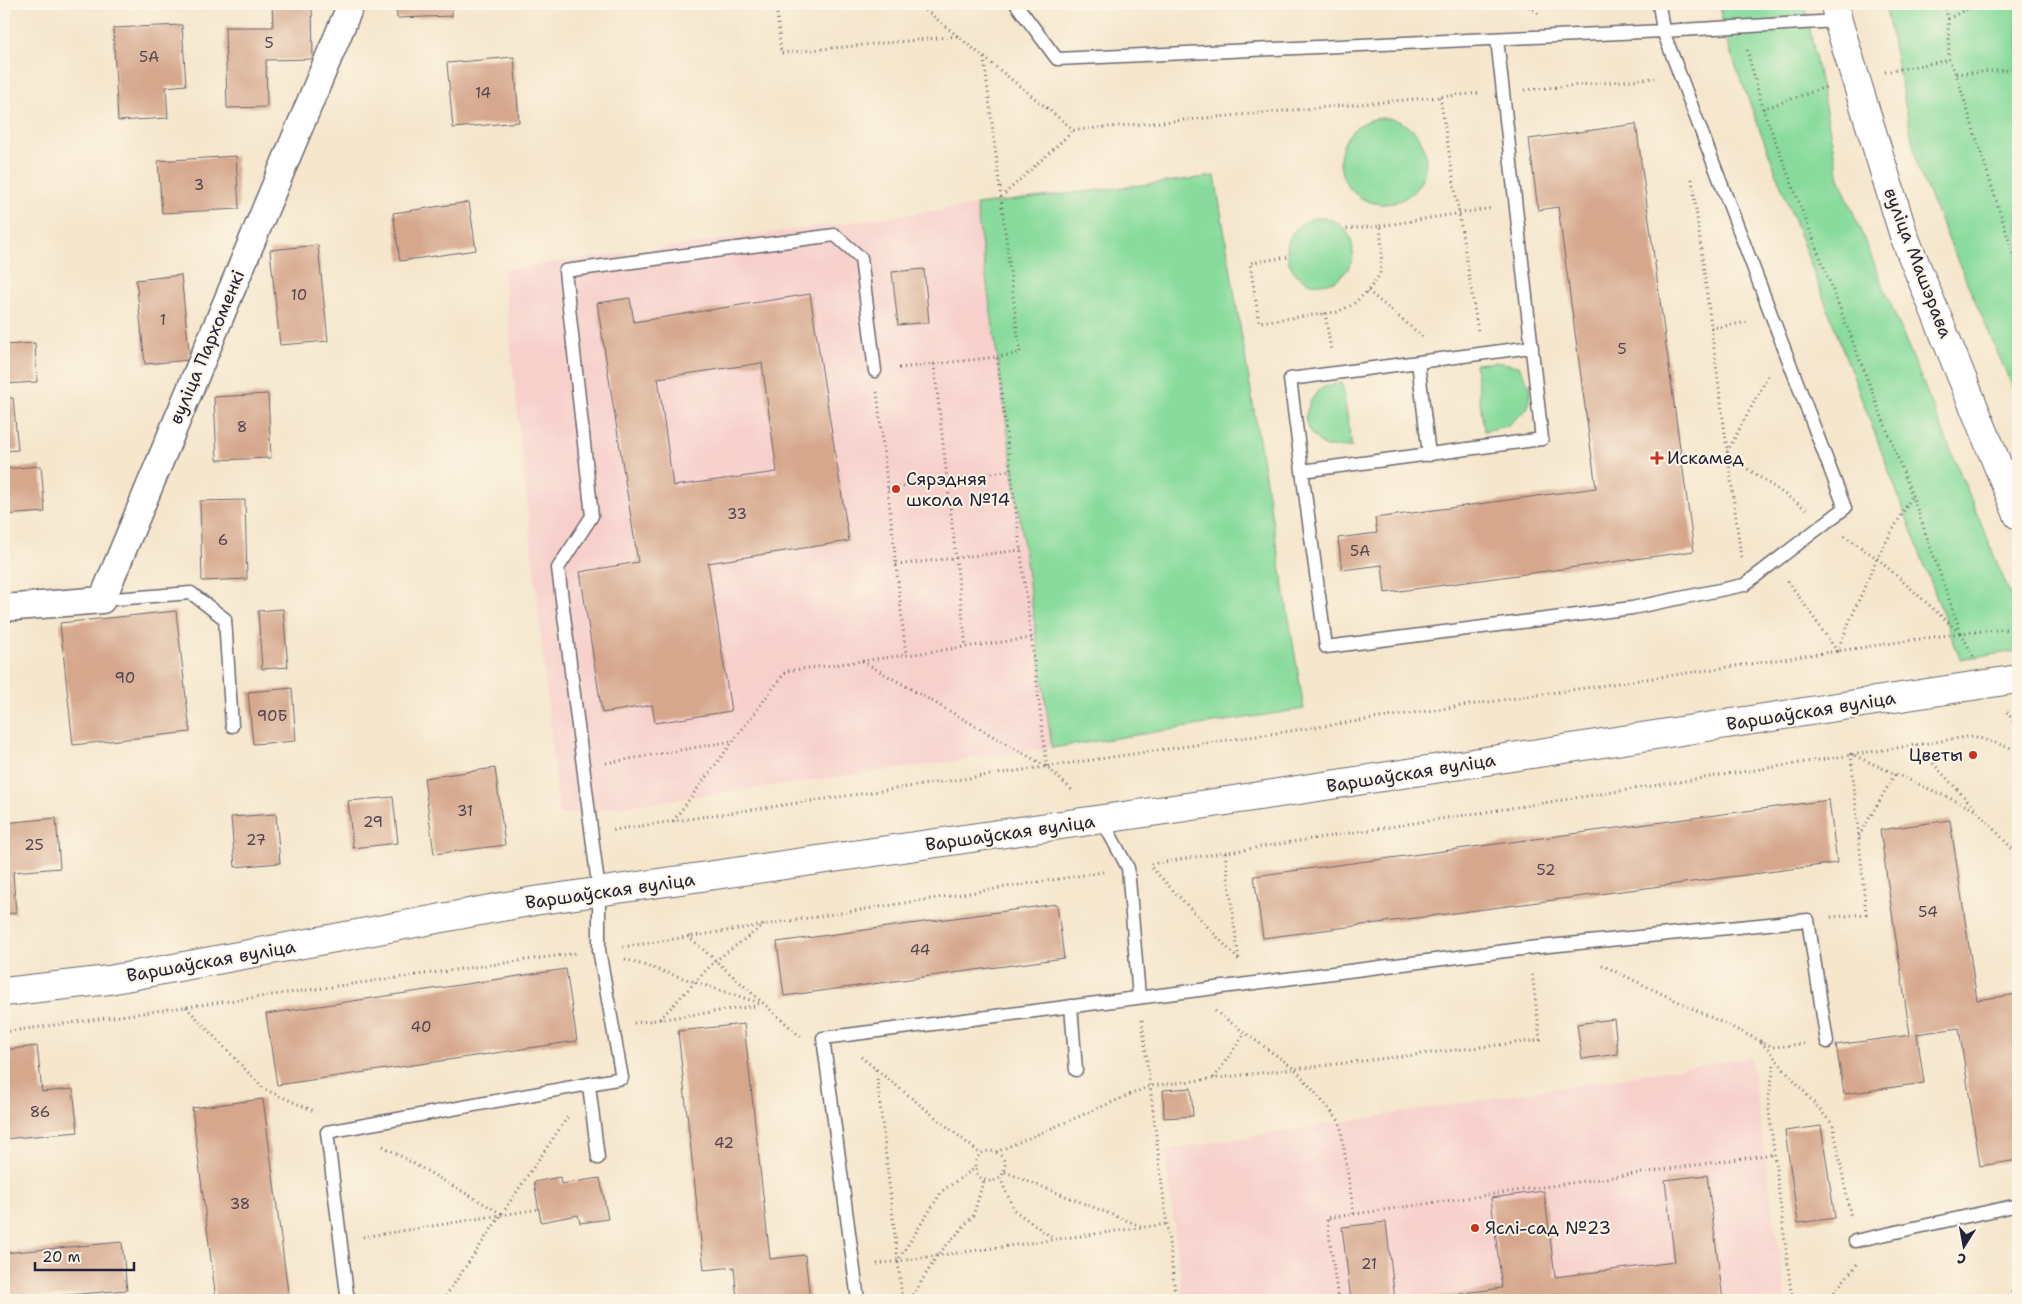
<svg xmlns="http://www.w3.org/2000/svg" width="2022" height="1304" font-family="'Shantell Sans',sans-serif">
<style>
.built{fill:#f7d0cc}
.green{fill:#88db9c;stroke:#557e6c}
.building{fill:#d6a78d;fill-rule:evenodd}
.lines{fill:none;stroke-linecap:round;stroke-linejoin:round}
.service-casing{stroke:#6c676e;stroke-width:15}
.minor-casing{stroke:#6c676e;stroke-width:29}
.tertiary-casing{stroke:#6c676e;stroke-width:30}
.path{stroke:#6c676e;stroke-width:3;stroke-dasharray:1 4;stroke-linecap:butt}
.service{stroke:#fff;stroke-width:12}
.minor{stroke:#fff;stroke-width:26}
.tertiary{stroke:#fff;stroke-width:28}
.poi-dot{fill:#c8321e;stroke:#fcf5e5;stroke-width:2}
.labels{text-anchor:middle;dominant-baseline:central;stroke-width:4;stroke-linejoin:round;paint-order:stroke}
.number-label{font-size:15px;fill:#4f4350}
.street-label{font-size:18px;fill:#22223b;stroke:#fcf5e5}
.poi-label{font-size:18px;fill:#22223b;stroke:#fcf5e5;text-anchor:start}
</style>
<rect width="100%" height="100%" fill="#fcf5e5"/>
<filter id="ink" filterUnits="userSpaceOnUse"><feTurbulence type="fractalNoise" baseFrequency=".02" numOctaves="2"/><feDisplacementMap in="SourceGraphic" scale="10" xChannelSelector="R" yChannelSelector="G"/><feConvolveMatrix kernelMatrix="1 2 1 2 8 2 1 2 1" color-interpolation-filters="sRGB"/></filter>
<filter id="wash" filterUnits="userSpaceOnUse"><feTurbulence type="fractalNoise" baseFrequency=".0096" numOctaves="4" result="noise"/><feDisplacementMap in="SourceGraphic" scale="20" xChannelSelector="R" yChannelSelector="G"/><feGaussianBlur stdDeviation="1.12" result="paint"/><feColorMatrix in="noise" values="0 0 0 0 0 0 0 0 0 0 0 0 0 0 0 0 0 1.4 0 .05"/><feComposite in="paint" operator="in"/></filter>
<g filter="url(#wash)">
<rect width="100%" height="100%" fill="#f5e6cc"/>
<path class="built" d="M1215,176L1304,709L1052,748L559,815L503,270L976,205Z
M1751,1057L1786,1300H1183L1165,1150Z"/>
<path class="green" d="M1720,4H1805L1839,178L2018,614V651L1960,659L1724,35Z
M1885,4H2018V400L1918,169Z
M1340 161a43 43 0 1 1 86 0a43 43 0 1 1-86 0Z
M1215,176L1304,709L1052,748L976,205Z
M1287 251a33 33 0 1 1 66 0a33 33 0 1 1-66 0Z
M1496,362L1519,366L1531,389L1527,409L1507,426L1484,431L1475,364Z
M1342,382L1352,447H1325L1310,433L1305,418L1310,402L1320,388Z"/>
<g id="blocks">
<path class="building" d="M272,4H312L313,59L266,60L267,107L227,108L225,27H273Z
M396,4H452V16L397,18Z
M182,25L186,85L166,87L168,118L118,121L113,28Z
M514,57L519,122L453,128L447,63Z
M1636,124L1694,551L1385,593L1382,565L1342,570L1338,538L1377,533L1375,518L1596,488L1558,207L1538,210L1529,139Z
M236,156L239,209L162,213L158,161Z
M469,202L476,250L400,261L393,213Z
M318,245L328,341L280,345L270,250Z
M924,269L929,322L898,325L892,272Z
M181,275L190,360L145,364L136,280Z
M810,294L849,541L708,563L731,711L655,723L652,705L602,713L580,572L638,562L597,303L630,298L634,322ZM762,363L777,472L673,486L658,378Z
M35,343L37,382L4,384V345Z
M268,394L271,458L217,460L214,397Z
M4,398H13L18,450L4,451Z
M41,466L45,512L4,515V469Z
M245,500L247,579L202,581L200,501Z
M283,609L288,667L262,669L258,611Z
M176,611L190,732L73,745L60,623Z
M292,688L296,741L253,744L248,692Z
M495,768L505,845L434,854L424,778Z
M393,797L398,843L353,848L348,801Z
M1829,800L1837,863L1263,938L1254,876Z
M276,814L280,863L235,867L231,817Z
M56,818L60,868L13,872L16,913L4,914V823Z
M1950,820L1977,1000L2018,994V1160L1980,1166L1959,1028L1917,1034L1924,1083L1844,1094L1836,1045L1910,1035L1880,830Z
M1057,904L1064,958L784,996L777,942Z
M566,969L577,1041L277,1085L266,1014Z
M1614,1019L1618,1054L1582,1059L1577,1024Z
M744,1024L770,1259L805,1255L810,1300H737L734,1267L704,1270L678,1031Z
M37,1046L42,1092L73,1089L78,1132L4,1139V1050Z
M1191,1088L1193,1116L1164,1118L1163,1090Z
M263,1099L289,1300H216L192,1108Z
M1821,1126L1835,1218L1798,1223L1785,1131Z
M1707,1175L1723,1300H1412L1502,1288L1491,1198L1544,1191L1555,1277L1675,1262L1665,1180Z
M560,1177L561,1184L600,1178L608,1219L580,1223L578,1215L541,1222L534,1182Z
M1386,1222L1395,1300H1351L1342,1227Z
M122,1242L127,1290L7,1300L4,1253Z"/>
</g>
</g>
<g filter="url(#ink)">
<use href="#blocks" fill-opacity="0" stroke="#6c676e" stroke-width="1"/>
<g class="lines">
<defs>
<path id="service" d="M1016,4L1057,59L1663,31L1838,21
M1497,39L1542,439L1302,471L1326,647L1632,608L1744,585L1845,508L1663,31L1659,4
M1418,362L1429,455
M1302,471L1290,379L1532,347
M102,600L191,593L225,619L232,726
M1102,820L1128,868L1139,997
M1071,1006L1076,1070
M589,1085L598,1158
M1855,1241L2018,1205
M351,1300L347,1294L327,1132L622,1078L599,950V892L558,568L592,516L565,271L835,235L861,258L875,371
M858,1300L823,1038L1529,948L1808,920L1827,1042"/>
<path id="minor" d="M4,608L102,600L351,4"/>
<path id="tertiary" d="M1835,4L1838,21L1904,236L2018,515
M4,992L109,980L534,901L1207,804L2018,679"/>
</defs>
<use href="#service" class="service-casing"/>
<use href="#minor" class="minor-casing"/>
<use href="#tertiary" class="tertiary-casing"/>
<path class="path" d="M776,4L781,53L958,36
M918,4L1074,130L1481,93
M1525,4L1538,13
M1944,4L1948,19L1949,60L1956,74L2018,269
M1948,19L1976,4
M1747,50L1763,109L1912,495L1961,633
M984,58L1020,353L997,357
M1885,72L1949,60
M1956,74L2018,69
M1525,90L1655,78
M1440,97L1478,331
M1763,109L1826,87
M1692,179L1741,557
M1001,197L1074,130
M1380,226L1493,208
M1287,257L1250,263L1259,322L1337,312L1352,305L1368,291L1380,274L1382,251L1380,226L1346,229
M1368,291L1423,337
M1325,313L1331,350
M1711,328L1749,322
M934,364L966,647
M899,368L997,357L1047,767
M1768,376L1726,454L1806,509
M877,392L906,655
M888,489L1012,470
M1844,536L1877,558L1960,633
M896,565L1021,550
M1788,581L1837,651L1877,558L1912,496
M1973,656L1961,633L2018,628
M862,661L1032,638
M2007,712L2018,728
M1916,745L2018,855
M606,763L732,741
M673,821L786,671L862,661L1047,767L1074,792
M613,830L1961,633
M1859,836L1895,774
M1225,853L1239,961
M1151,864L1973,736L2018,750
M1152,868L1239,960
M1831,917L1866,914L1851,754L1976,810
M688,936L801,1037
M623,947L1103,872
M625,959L762,1004
M1602,965L1773,1047L1804,1044
M186,1007L264,1089L316,1112
M1215,1011L1295,1069L1340,1122L1354,1215
M660,1019L715,961L764,925
M1142,1020L1176,1300
M634,1023L762,1005
M4,1032L577,953
M1761,1042L1833,1125L1851,1218
M861,1057L981,1154
M1774,1065L1768,1102L1792,1300
M876,1069L902,1297L914,1294L937,1256L973,1216L984,1180
M1214,1078L1245,1033
M383,1146L502,1214
M975 1166a15 15 0 1 1 30 0a15 15 0 1 1-30 0Z
M996,1152L1150,1086L1540,1040L1532,971
M1005,1172L1143,1227
M1000,1178L1014,1210L1054,1239
M363,1237L539,1209
M897,1262L942,1191L975,1168
M877,1264L1167,1224
M443,1300L569,1115
M1338,1300L1327,1218L1773,1154
M1828,1300L1857,1264
M2004,1300L2018,1286"/>
<use href="#service" class="service"/>
<use href="#minor" class="minor"/>
<use href="#tertiary" class="tertiary"/>
</g>
</g>
<g class="poi-dot">
<path d="M1654.5 450.5h5v5h5v5h-5v5h-5v-5h-5v-5h5z"/>
<circle cx="896" cy="489" r="5"/>
<circle cx="1973" cy="755" r="5"/>
<circle cx="1475" cy="1228" r="5"/>
</g>
<g class="labels">
<g class="number-label">
<text x="269" y="43">5</text>
<text x="149" y="57">5А</text>
<text x="483" y="93">14</text>
<text x="199" y="185">3</text>
<text x="299" y="295">10</text>
<text x="163" y="320">1</text>
<text x="1622" y="349">5</text>
<text x="242" y="427">8</text>
<text x="737" y="514">33</text>
<text x="223" y="540">6</text>
<text x="1360" y="551">5А</text>
<text x="125" y="678">90</text>
<text x="272" y="716">90Б</text>
<text x="465" y="811">31</text>
<text x="373" y="822">29</text>
<text x="256" y="840">27</text>
<text x="34" y="845">25</text>
<text x="1546" y="870">52</text>
<text x="1928" y="912">54</text>
<text x="920" y="950">44</text>
<text x="421" y="1027">40</text>
<text x="40" y="1112">86</text>
<text x="724" y="1143">42</text>
<text x="240" y="1204">38</text>
<text x="1369" y="1264">21</text>
</g>
<g class="street-label">
<text transform="translate(1918 263) rotate(69)">вуліца Машэрава</text>
<text transform="translate(207 347) rotate(-67)">вуліца Пархоменкі</text>
<text transform="translate(1811 711) rotate(-9)">Варшаўская вуліца</text>
<text transform="translate(1411 773) rotate(-9)">Варшаўская вуліца</text>
<text transform="translate(1010 833) rotate(-8)">Варшаўская вуліца</text>
<text transform="translate(610 891) rotate(-8)">Варшаўская вуліца</text>
<text transform="translate(211 961) rotate(-10)">Варшаўская вуліца</text>
</g>
<g class="poi-label">
<text x="1667" y="458">Искамед</text>
<text x="906" y="479">Сярэдняя<tspan x="906" dy="21">школа №14</tspan></text>
<text x="1963" y="755" text-anchor="end">Цветы</text>
<text x="1485" y="1228">Яслі-сад №23</text>
</g>
</g>
<rect width="2022" height="1304" fill="none" stroke="#fcf5e5" stroke-width="20"/>
<g transform="translate(1964 1246) rotate(191)" stroke="#fcf5e5" stroke-width="4" paint-order="stroke">
<path d="M0-4L9 19L0 12L-9 19Z" fill="#22223b"/>
<text y="-8" font-size="14" font-weight="bold" text-anchor="middle" fill="#22223b">С</text>
</g>
<path d="M35 1262v8h99v-8" fill="none" stroke="#22223b" stroke-width="2.5"/>
<text x="42" y="1262" font-size="15" fill="#22223b" stroke="#fcf5e5" stroke-width="4" paint-order="stroke">20 m</text>
</svg>
